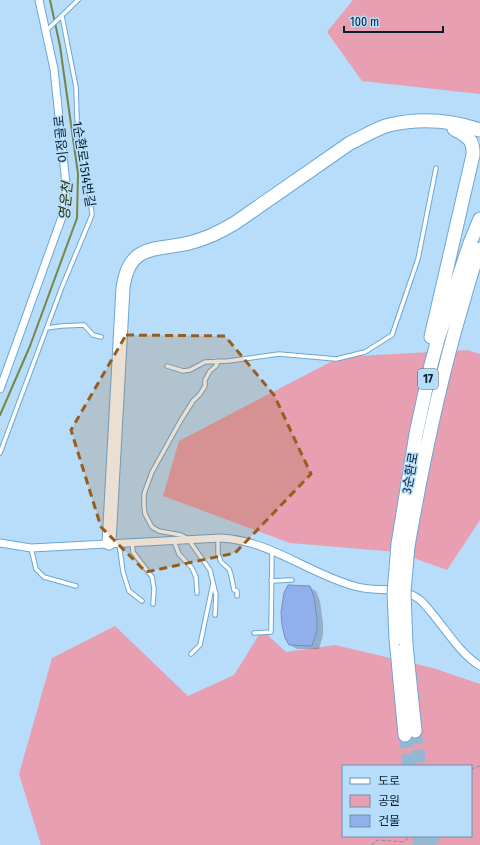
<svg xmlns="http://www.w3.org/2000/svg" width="480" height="845" font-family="'Fira Sans Condensed','Noto Sans KR',sans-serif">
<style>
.green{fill:#e79fb1;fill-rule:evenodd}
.shadow{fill:#0003}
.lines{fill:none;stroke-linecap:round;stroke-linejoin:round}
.stream{stroke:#748648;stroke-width:2}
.building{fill:#91b0eb;stroke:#708ec7}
.highway-tunnel{stroke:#94b7d2;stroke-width:13;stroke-dasharray:13 6;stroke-linecap:butt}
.lane-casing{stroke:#6ba7d5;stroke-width:5.5}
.street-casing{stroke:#6ba7d5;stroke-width:9}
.highway-casing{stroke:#6ba7d5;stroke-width:15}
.path{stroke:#7595ae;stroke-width:1;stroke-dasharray:4 2;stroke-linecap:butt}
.lane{stroke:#fff;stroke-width:3.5}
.street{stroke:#fff;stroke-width:7}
.highway{stroke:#fff;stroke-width:13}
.highway-bridge-casing{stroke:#6ba7d5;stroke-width:15;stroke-linecap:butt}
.highway-bridge{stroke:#fff;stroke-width:13}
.marked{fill:#985d1d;fill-opacity:0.2;stroke:#985d1d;stroke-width:3;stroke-dasharray:8 5;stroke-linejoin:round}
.labels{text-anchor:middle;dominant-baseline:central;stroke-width:3;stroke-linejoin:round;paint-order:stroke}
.shield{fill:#b8ddfa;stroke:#3b596e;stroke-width:1}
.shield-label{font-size:12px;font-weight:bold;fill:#062032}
.street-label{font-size:13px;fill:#062032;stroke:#b8ddfa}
.water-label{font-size:14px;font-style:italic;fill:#283402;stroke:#b8ddfa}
</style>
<rect width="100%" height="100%" fill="#b8ddfa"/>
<path class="green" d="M353,0H480V94L362,81L327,32Z
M467,350L480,354V520L447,570L397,552L290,543L163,496L179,441L340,357Z
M115,626L188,696L234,675L262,630L286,652L335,645L433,668L480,684V845H41L19,774L52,658ZM343,766H471V836H343Z"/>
<path class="shadow" d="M309,587L316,591L320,601L323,623V635L319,649H297L290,645Z"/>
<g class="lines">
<path class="stream" d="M0,415L30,346L77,218L78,174L60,46L50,0"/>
</g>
<path class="building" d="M288,585L310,586L314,597L317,619V631L312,646L289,645L285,638L282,625L281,612L284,593Z"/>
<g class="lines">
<path class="highway-tunnel" d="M415,731L420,766
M405,735L409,766
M419,836L420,845
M431,836L433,845"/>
<defs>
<path id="lane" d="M46,31L78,0
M47,328L61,326L84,325L93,335L101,337
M167,366L183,371L190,370L205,362L228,361L279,354L336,359L365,352L392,335L418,259L436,168
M0,453L62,287L92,215L90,196L77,119L76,87L62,16
M218,538V554L221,562L229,569L231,575L234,590L237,591V596
M174,541L179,554L192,568L196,577L197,593
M132,542L133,552L152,577L154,589L153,604
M119,543L123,572L129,591L142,601
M31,548L36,569L44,577L76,586
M271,581L292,580
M215,615L216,595L210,570L188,539L181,535L159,531L152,527L145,514L144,506V494L152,472L181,420L193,401L200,394L205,386V380L210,371L216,366L218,361
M254,633L271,632L272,551
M191,654L200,645L213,583"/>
<path id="street" d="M0,389L62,217L65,201L66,184L54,69L39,0
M0,543L31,548L221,538C272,541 307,573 354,586C376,593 399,585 419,599C425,604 430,611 435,617C449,634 461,654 480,666"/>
<path id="highway" d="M431,337L473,155C474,139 467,136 454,129
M109,543L123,288C129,243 155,251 189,243C206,239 220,232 235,223L350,143C363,137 375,129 389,125C419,118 451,120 480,130
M398,544L416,434L431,365L438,339L470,243L480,219
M408,546C422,466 438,387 461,309C467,289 472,268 480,249
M396,638L405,735
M406,645L415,731"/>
</defs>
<use href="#lane" class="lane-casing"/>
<use href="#street" class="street-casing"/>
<use href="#highway" class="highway-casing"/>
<path class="path" d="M471,769L480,766
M371,845L378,840L402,842L412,836"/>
<use href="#lane" class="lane"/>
<use href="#street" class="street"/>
<use href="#highway" class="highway"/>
<defs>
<path id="highway-bridge" d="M396,638L394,593L398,544
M406,645L404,592L408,546"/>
</defs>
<use href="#highway-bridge" class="highway-bridge-casing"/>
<use href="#highway-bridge" class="highway-bridge"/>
</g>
<path class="marked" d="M126,335L225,336L274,395L311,474L235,553L146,572L101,527L71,430Z"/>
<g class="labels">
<rect class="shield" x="418" y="369" width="20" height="20" rx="3"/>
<g class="shield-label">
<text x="428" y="379">17</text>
</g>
<g class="street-label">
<text transform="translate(61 139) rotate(-96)">이정골로</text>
<text transform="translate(84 164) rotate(81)">1순환로1514번길</text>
<text transform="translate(410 473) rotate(-80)">3순환로</text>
</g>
<g class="water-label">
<text transform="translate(66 201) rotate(-85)">영운천</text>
</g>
</g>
<rect x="342" y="765" width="130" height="72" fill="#b8ddfa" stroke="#7191aa"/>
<rect x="350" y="778" width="20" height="6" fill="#ffffff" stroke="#7191aa"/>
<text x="378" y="785" font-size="12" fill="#062032">도로</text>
<rect x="350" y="795" width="20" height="12" fill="#e79fb1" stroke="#7191aa"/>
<text x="378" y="805" font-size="12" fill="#062032">공원</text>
<rect x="350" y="815" width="20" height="12" fill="#91b0eb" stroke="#7191aa"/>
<text x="378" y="825" font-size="12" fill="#062032">건물</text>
<path d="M344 26v6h99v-6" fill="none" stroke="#062032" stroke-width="2"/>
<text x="350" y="26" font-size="12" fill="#062032" stroke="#b8ddfa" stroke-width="3" paint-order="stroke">100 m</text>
</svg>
